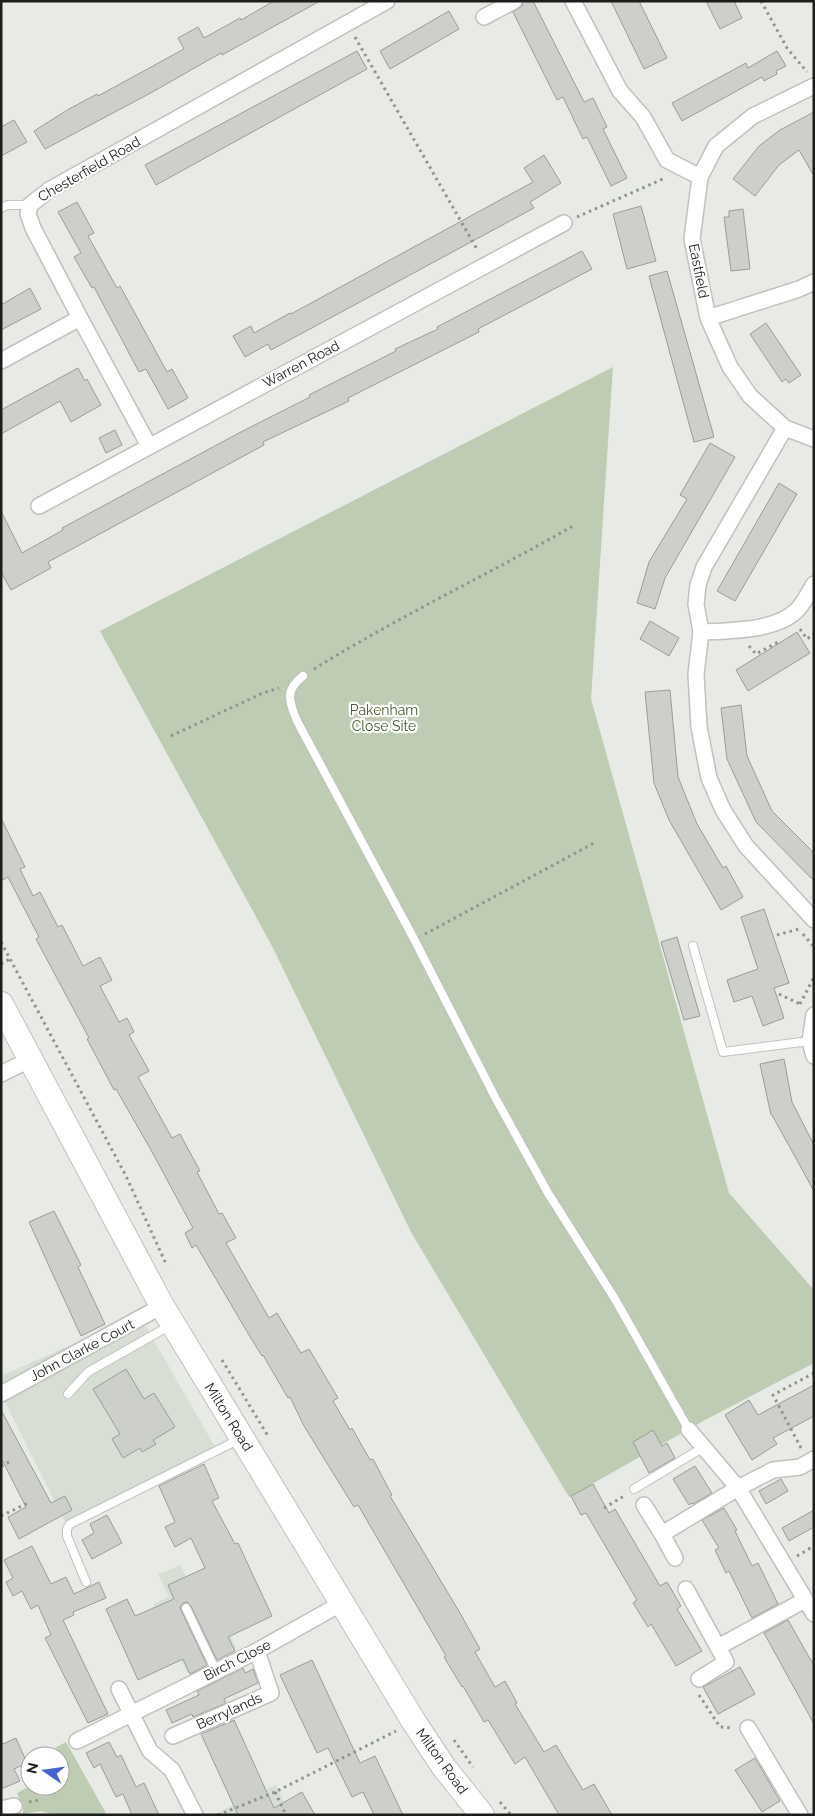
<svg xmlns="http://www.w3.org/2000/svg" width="815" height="1816" font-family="Raleway,sans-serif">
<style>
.built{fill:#d7ded3}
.green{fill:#bdccb2}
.building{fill:#cccfca;stroke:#9a9c98}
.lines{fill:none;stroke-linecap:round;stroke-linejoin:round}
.lane-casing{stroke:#bfc2bd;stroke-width:10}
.street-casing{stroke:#bfc2bd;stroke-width:18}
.primary-casing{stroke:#bfc2bd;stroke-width:26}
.path{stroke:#90938f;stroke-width:3;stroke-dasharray:2.5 4;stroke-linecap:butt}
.lane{stroke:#fff;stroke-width:8}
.street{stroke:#fff;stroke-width:15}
.primary{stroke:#fff;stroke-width:24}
.labels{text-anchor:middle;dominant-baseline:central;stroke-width:4.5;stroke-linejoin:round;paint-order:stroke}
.street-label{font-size:14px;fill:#1d1e1c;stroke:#fff}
.park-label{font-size:14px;fill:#435f2b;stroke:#fff}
</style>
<rect width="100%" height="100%" fill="#e7eae5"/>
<path class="built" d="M140,1314L157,1346L215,1447L65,1522L1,1394V1376Z
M181,1565L190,1585L205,1578L236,1648L187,1673L154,1604L169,1597L158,1574Z
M276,1785L290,1815H215L227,1808Z"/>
<path class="green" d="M613,367L591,699L729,1193L814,1290V1363L705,1420L569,1497L411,1232L273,948L100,631Z
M66,1742L107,1815H55L41,1811L23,1814V1808L17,1793L28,1787L30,1782V1786H60V1756H40Z"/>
<path class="building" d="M274,1H320L222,55L221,53L147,95L45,149L34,131L69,109L97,94L98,96L184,49L178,38L198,27L204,38L240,18L241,20Z
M523,1H533L584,102L593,98L607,127L603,129L627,178L611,186L587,137L583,139L563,97L557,100L513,12L522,6Z
M611,1H639L667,58L644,69Z
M706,1H734L742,18L720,29Z
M449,11L459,29L390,69L380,51Z
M357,51L367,69L156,185L145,165Z
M777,51L786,66L776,71L777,74L764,81L762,77L682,121L672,103L746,63L748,68Z
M814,112V176L799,150L779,165L755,196L733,179L759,146L780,130Z
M14,120L27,142L1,156V127Z
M544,155L561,183L530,202L534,208L271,350L268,344L245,357L233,336L251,326L254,333L290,313L291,314L533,182L524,168Z
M77,202L94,233L88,236L117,288L120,286L167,372L172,369L188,398L168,409L146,369L139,372L94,287L92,288L74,257L81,253L58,212Z
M641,206L656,261L627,269L613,214Z
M743,209L750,269L731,271L724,217H729V211Z
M582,251L592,269L478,329L479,332L348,398L349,401L263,442L264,445L48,562L51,568L11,590L1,572V511L22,553L63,530L62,528L239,433L310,397L309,395L396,351L395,349L438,329L437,327Z
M667,271L714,437L694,442L649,276Z
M30,288L41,309L1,330V305Z
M766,323L801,375L789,383L786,379L782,382L750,334Z
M78,368L85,381L87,379L101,405L71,422L60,401L1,434V410Z
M115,430L122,445L106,453L99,438Z
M710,443L735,457L665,578L655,609L637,603L649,562L687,499L680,495Z
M779,483L797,494L735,601L717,591Z
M650,621L679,638L669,656L640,639Z
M797,632L810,653L748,691L736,670Z
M670,690L678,777L697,824L723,868L726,866L743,897L721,910L669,820L654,783L645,692Z
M741,705L747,756L772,811L814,853V881L756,822L727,759L721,708Z
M1,818L25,867L20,869L33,896L40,892L58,927L62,925L83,966L100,957L112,980L100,986L119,1022L127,1018L134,1032L129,1035L149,1071L138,1077L172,1138L180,1134L200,1171L197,1172L219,1214L222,1213L236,1238L226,1243L269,1318L277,1313L301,1353L309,1349L338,1398L333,1401L350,1430L352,1428L370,1460L373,1459L392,1495L390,1496L460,1613L480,1649L475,1652L495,1687L505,1681L517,1703L515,1704L544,1752L556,1745L583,1790L594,1784L612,1815H559L525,1757L515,1764L488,1720L484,1722L463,1686L462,1687L444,1657L446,1656L358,1505L354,1507L304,1426L290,1397L288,1398L263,1355L262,1356L249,1335L196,1245L192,1248L185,1233L193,1228L151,1150L116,1089L114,1090L87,1039L89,1038L36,939L39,937L8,877L1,881Z
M764,909L789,983L774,988L784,1018L763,1026L752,996L734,1002L727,980L758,969L741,917Z
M677,937L700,1016L684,1020L661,942Z
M784,1059L792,1102L814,1145V1191L772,1115H771L760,1064Z
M54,1211L81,1265L78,1267L105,1324L81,1336L29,1222Z
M126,1369L144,1399L154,1393L175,1427L153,1440L156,1444L142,1452L140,1448L123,1458L112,1439L120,1434L93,1389Z
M814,1385V1416L773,1438L777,1444L752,1460L725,1415L749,1400L758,1415Z
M1,1410L51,1503L65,1496L72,1510L19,1539L8,1517L26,1507L1,1458Z
M653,1430L662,1446L667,1443L675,1458L649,1473L633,1442Z
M204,1464L219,1498L212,1501L235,1544L238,1543L272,1616L228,1637L235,1651L217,1660L191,1606L187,1602L183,1603L180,1607L181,1610L207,1665L190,1674L183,1659L138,1680L106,1609L127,1599L135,1616L174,1599L168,1585L205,1568L191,1538L175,1547L165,1527L175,1522L159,1486Z
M695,1466L712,1493L693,1504L692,1503L689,1505L673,1479Z
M781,1479L788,1491L766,1504L759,1491Z
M593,1484L609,1513L615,1509L660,1586L667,1582L681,1606L677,1609L702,1651L676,1666L651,1624L648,1627L633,1603L637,1600L586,1513L581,1515L571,1496Z
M724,1508L737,1530L735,1531L752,1566L758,1563L778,1604L752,1618L729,1571L726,1573L715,1550L719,1548L702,1520Z
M814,1510V1527L789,1541L782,1528Z
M107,1515L122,1543L92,1559L82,1540L94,1533L90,1524Z
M32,1546L51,1584L66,1577L74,1594L99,1582L106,1598L73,1612L74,1615L63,1620L108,1714L88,1723L45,1638L51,1635L38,1605L31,1609L22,1591L13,1596L6,1582L13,1578L4,1560Z
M788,1620L814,1666V1724L764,1633Z
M312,1660L360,1763L375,1756L403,1815H374L363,1792L352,1797L328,1748L317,1753L280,1675Z
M740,1667L755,1694L718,1714L703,1687Z
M243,1668L245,1673L253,1669L258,1683L224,1699L226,1703L193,1717L192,1714L172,1723L166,1710L199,1695L197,1691Z
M234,1720L274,1808L302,1792L315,1815H238L201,1734Z
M16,1738L27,1763L14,1769L20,1781L1,1789V1741L3,1744Z
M109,1742L117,1757L121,1755L136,1787L144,1783L159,1815H132L123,1794L116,1797L100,1764L94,1768L86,1753Z
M755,1758L780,1801L762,1812L735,1770Z"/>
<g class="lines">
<defs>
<path id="lane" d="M1,208L7,205H30
M303,676C284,691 289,701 297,721L414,939L496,1099L548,1193L615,1299L689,1430
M693,946L723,1052L810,1041
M68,1394L88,1372L171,1325
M634,1489L704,1447
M86,1582L67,1536V1529L70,1524L240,1439
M186,1608L216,1671"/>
<path id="street" d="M573,1L620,91L643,117L667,160L700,177
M484,17L514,1
M814,86L753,116L716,146L700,177L692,239L708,318L730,367L750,396L785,428L814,439
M708,318L799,289L814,282
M1,361L80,318
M785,428L704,567L698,585L696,604L701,632L696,674L699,727L709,778L723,810L746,846L814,920
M149,446L80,318L33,228L28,214L30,205L49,190L387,1
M39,506L564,223
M701,632C729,631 777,631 797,610C804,603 809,592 814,584
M814,1015L810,1041L814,1056
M1,1074L31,1059
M1,1394L162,1306
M689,1430L738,1488L814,1614
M644,1505L662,1534L738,1488L773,1470L800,1467L814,1459
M662,1534L675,1558
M686,1589L726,1662L699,1679
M718,1647L805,1600
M119,1689L150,1751L172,1770L195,1815
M748,1728L800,1815
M173,1736L271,1693L257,1651
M77,1741L257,1651L342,1603
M1,1809L14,1806"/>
<path id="primary" d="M1,1004L162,1306L414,1722L443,1766L482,1815"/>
</defs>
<use href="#lane" class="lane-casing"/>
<use href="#street" class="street-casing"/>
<use href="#primary" class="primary-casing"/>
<path class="path" d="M761,1L787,48L807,72
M355,37L478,251
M577,217L665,178
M800,629L807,639L814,634
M749,646L756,654L780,641
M314,669C398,617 487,575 573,526
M171,736L263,693L279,688
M425,934L596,842
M803,934L814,947
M777,935L799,929
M1,942L126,1176L167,1266
M1,964L10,959
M779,994L800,1004
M800,1004L814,977
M222,1360L268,1436
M801,1448L773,1395L814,1373
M1,1466L9,1462
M604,1508L624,1496
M1,1516L30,1502
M797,1556L814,1546
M699,1695L720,1727L733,1728
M454,1740L473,1767
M275,1792L286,1815
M29,1802L39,1800
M500,1802L511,1815
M218,1815L275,1792L396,1731"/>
<use href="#lane" class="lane"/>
<use href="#street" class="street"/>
<use href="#primary" class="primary"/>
</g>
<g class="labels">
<g class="street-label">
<text transform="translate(89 169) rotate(-30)">Chesterfield Road</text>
<text transform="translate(699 271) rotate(79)">Eastfield</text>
<text transform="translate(301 364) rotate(-28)">Warren Road</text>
<text transform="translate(82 1350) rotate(-28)">John Clarke Court</text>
<text transform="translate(229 1417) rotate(58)">Milton Road</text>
<text transform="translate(237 1660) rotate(-27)">Birch Close</text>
<text transform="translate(229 1711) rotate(-24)">Berrylands</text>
<text transform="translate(442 1761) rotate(54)">Milton Road</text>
</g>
<g class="park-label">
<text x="384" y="710">Pakenham<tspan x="384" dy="16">Close Site</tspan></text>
</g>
</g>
<rect width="815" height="1816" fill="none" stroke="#1d1e1c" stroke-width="5"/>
<g transform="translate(45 1771) rotate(283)"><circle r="24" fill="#ffffff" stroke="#a5a5a4"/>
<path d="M0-4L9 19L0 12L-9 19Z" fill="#4562d5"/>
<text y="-8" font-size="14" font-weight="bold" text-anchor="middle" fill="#1d1e1c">N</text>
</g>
</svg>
